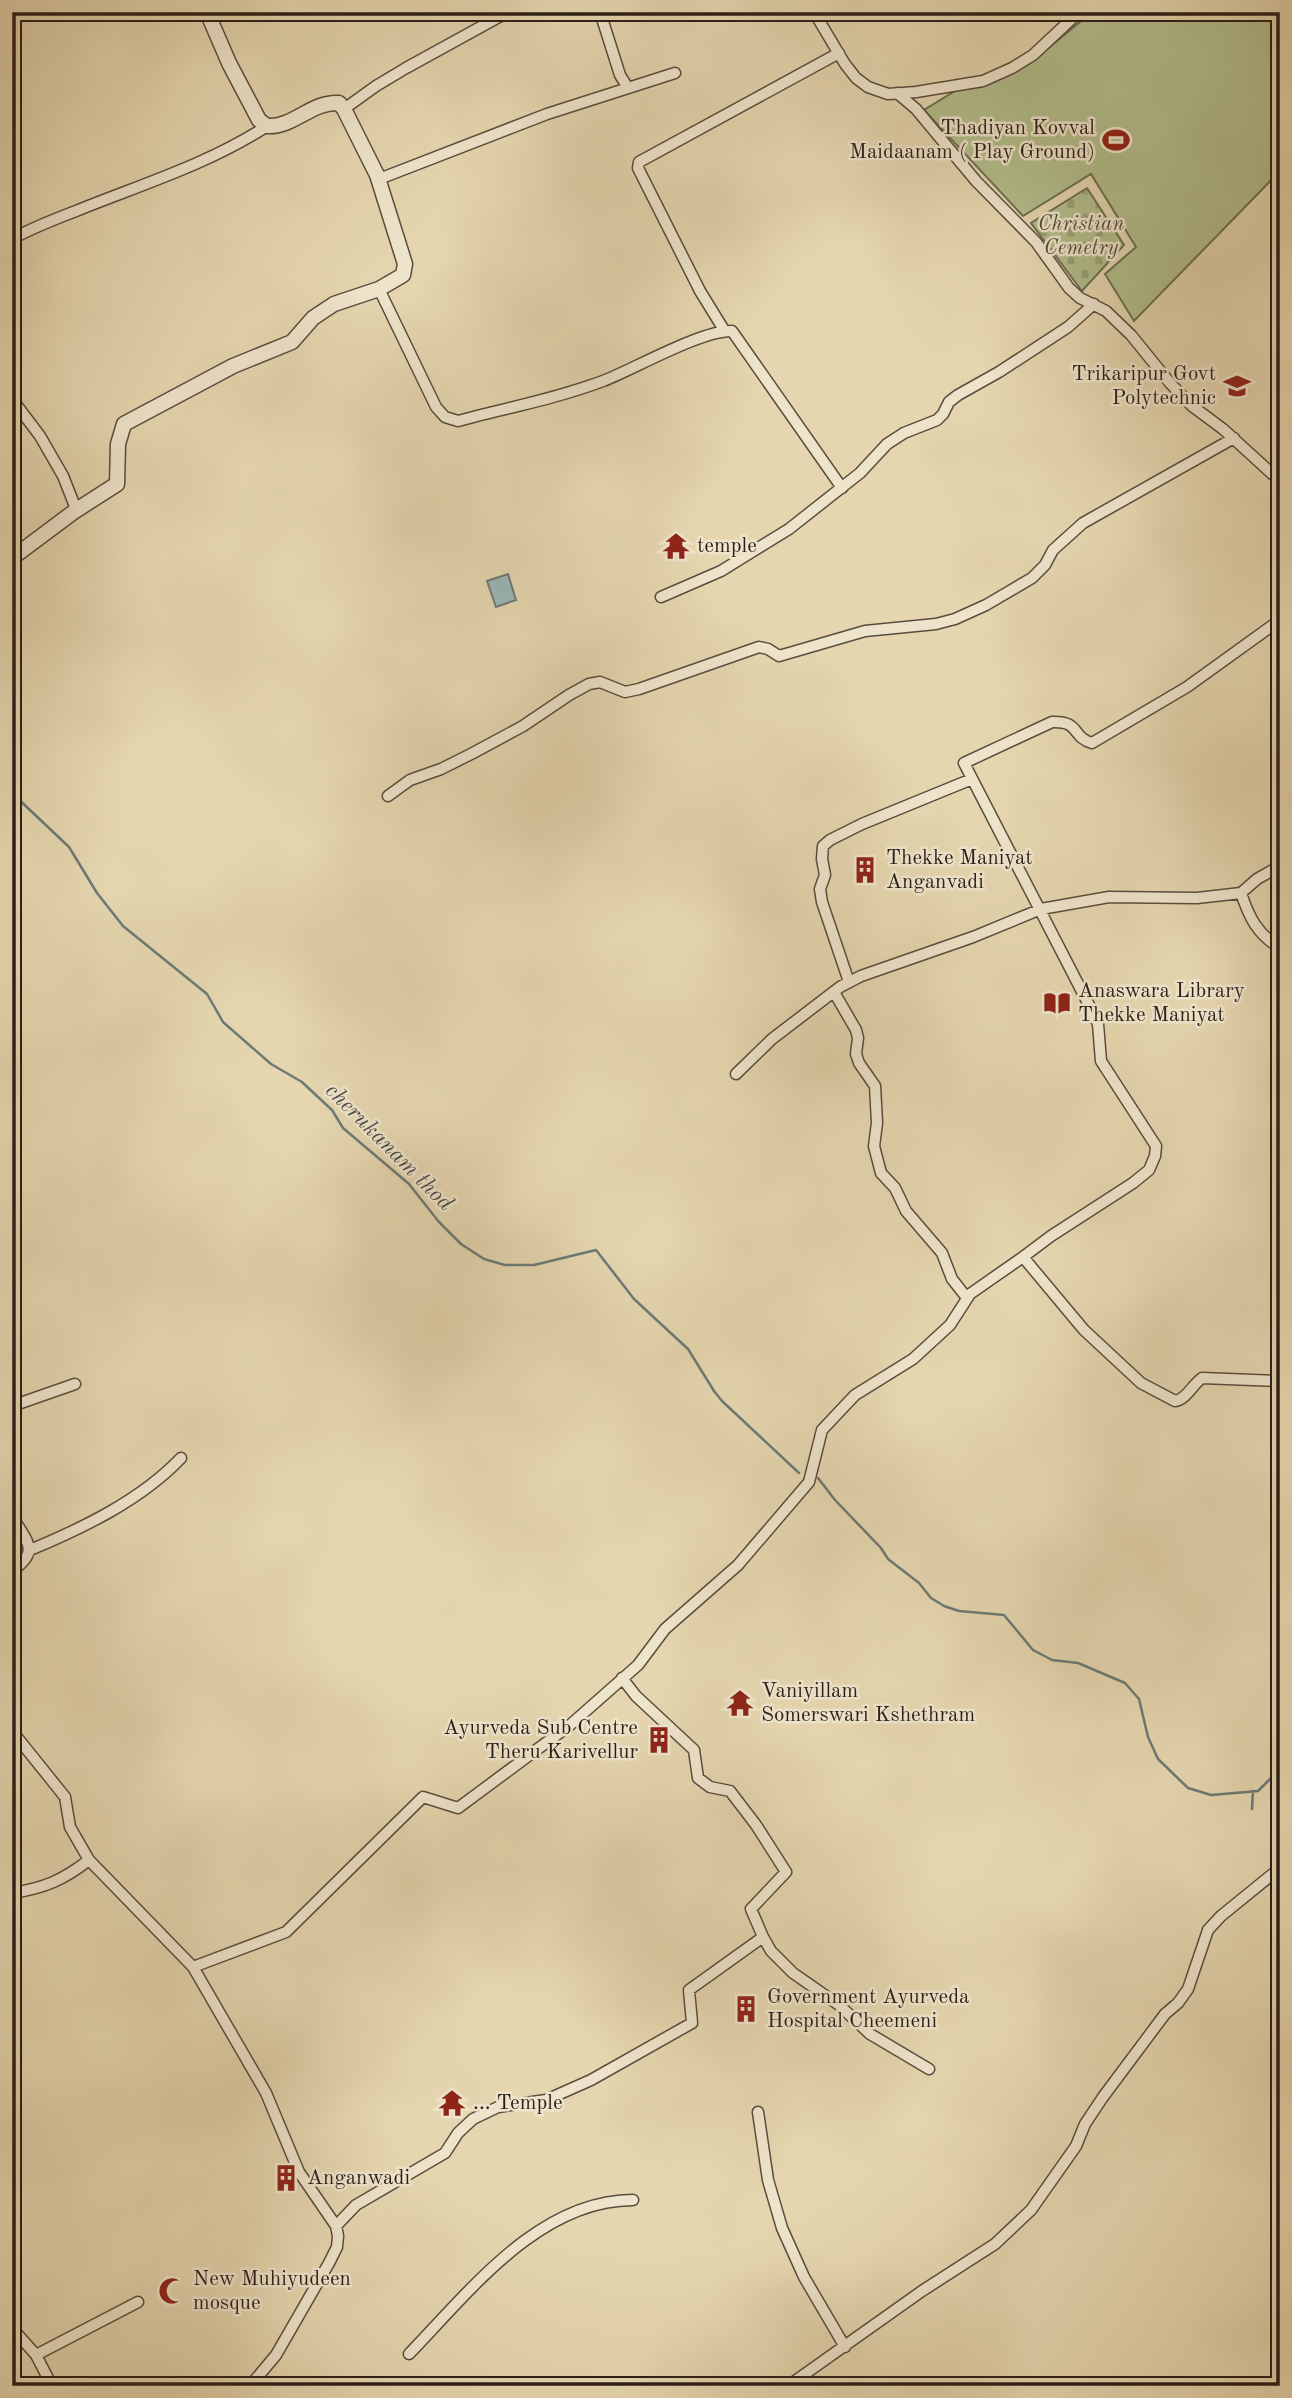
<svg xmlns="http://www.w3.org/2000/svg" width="1292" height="2398" font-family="'Old Standard TT',serif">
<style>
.cemetery{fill:url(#cemetery-stones);stroke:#6e6e52;stroke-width:2}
.pitch{fill:#b2be8c;stroke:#6e6e52;stroke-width:2}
.water{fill:#99b7b5;stroke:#6d7a76;stroke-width:2}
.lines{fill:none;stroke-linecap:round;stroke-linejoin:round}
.stream{stroke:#6d7a76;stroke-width:2.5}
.minor-casing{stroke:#5a4c3e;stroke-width:13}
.tertiary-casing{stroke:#5a4c3e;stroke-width:17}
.minor{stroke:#eee4cb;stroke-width:10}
.tertiary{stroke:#eee4cb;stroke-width:14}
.labels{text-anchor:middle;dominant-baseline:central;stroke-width:5;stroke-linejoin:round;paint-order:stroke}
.poi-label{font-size:21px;fill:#2b1e18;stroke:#eee4cb;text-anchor:start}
.park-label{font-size:21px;font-style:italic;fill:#544e3b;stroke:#eee4cb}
.water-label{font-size:23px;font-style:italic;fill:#4c4c47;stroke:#eee4cb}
</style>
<defs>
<pattern id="cemetery-stones" width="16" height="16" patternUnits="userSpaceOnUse" patternTransform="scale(1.75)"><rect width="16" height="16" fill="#b2be8c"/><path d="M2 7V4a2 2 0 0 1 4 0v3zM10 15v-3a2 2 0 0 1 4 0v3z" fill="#99a378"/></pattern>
</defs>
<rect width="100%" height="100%" fill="#e5d6af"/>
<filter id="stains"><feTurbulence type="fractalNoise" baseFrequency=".00286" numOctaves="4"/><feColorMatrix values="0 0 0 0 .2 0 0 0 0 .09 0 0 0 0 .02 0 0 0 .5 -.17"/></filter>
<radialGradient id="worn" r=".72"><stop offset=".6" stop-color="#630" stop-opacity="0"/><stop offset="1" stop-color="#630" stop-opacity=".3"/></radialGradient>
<path class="cemetery" d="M1087,188L1124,245L1082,291L1031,223Z"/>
<path class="pitch" d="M1092,12H1280V171L1134,321L1105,274L1136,247L1091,174L1023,216L924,110L955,91L998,80L1040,55Z"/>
<path class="water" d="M508,574L516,600L496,607L487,581Z"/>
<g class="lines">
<path class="stream" d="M12,793L69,847L97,893L123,926L207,994L223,1022L271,1064L302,1082L318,1097L332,1110L343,1128L409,1184L439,1222L461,1244L484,1259L505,1265H534L596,1250L634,1299L688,1349L714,1391L722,1401L799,1473
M818,1478L835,1500L881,1548L888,1559L919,1583L931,1598L944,1606L959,1611L1004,1615L1033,1650L1052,1660L1078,1663L1125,1683L1139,1699L1148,1737L1158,1759L1188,1788L1211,1795L1258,1791L1280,1769
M1252,1809L1253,1791"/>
<defs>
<path id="minor" d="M600,12L620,75L628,88
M814,12L845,64L856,78L868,87L888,94L916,92L983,81L1012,68L1033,55L1079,12
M897,93L916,109L976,181L1036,242L1069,288L1080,298L1106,311L1131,335L1170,383L1192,406L1223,429L1280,481
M344,109L376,86L406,68L508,12
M379,179L547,114L675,73
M12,239C32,228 55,219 76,211C140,185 209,164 267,126
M379,289L436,407L445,417L458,421C506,408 555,399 603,381C634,369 702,330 732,331L842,488
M724,330L700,291L638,168L639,162L839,53
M12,399L40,436L63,476L76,509
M661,597L721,571L789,529L860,473L887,444L904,433L937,420L943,414L949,402L958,395L999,372L1068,327L1094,304
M388,796L410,780L441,769L473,753L523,726L569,695L589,684L600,682L625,692L639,689L759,647L768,649L779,656L865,631L936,624L955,619L986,605L1032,578L1045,565L1053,550L1083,523L1234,438
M1280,866L1257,879L1241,893C1249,917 1257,934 1280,948
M849,982L822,902L820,889L825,875L822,859L823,846L830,840L862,824L972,779
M834,992L856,1030L858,1038L856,1054L859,1063L875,1086L877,1123L874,1146L881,1173L895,1188L906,1211L942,1253L952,1279L967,1298
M736,1074L772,1039L840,987L861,976L973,937L1041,909L1109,897L1197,898L1241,893
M1023,1257L1051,1236L1133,1183L1149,1170L1155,1156L1156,1146L1101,1061L1098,1024L1090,1007L964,763L1052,722C1081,721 1071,737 1092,743L1187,687L1280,620
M12,1406L75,1384
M12,1516C27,1542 41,1551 12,1571
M30,1550C83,1528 141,1500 181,1458
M12,1731L65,1797L70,1827L89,1860L193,1967
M12,1893C45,1888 63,1880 89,1860
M763,1937L771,1951L793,1973L839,2005L870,2034L929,2069
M758,2112L768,2180L782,2228L804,2277L845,2347
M336,2226L356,2205L445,2153L458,2133L473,2119L498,2107L546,2100L591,2080L692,2023L689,1990L763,1937L751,1909L786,1872L756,1825L730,1791L710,1787L698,1778L694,1750L636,1696L622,1678
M12,2328L36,2355L52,2386
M409,2354C469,2292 539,2200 633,2200
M36,2355L138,2302
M250,2386L276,2355L329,2263L337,2247L338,2236L336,2226L299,2172L266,2093L193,1967L286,1932L423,1797L458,1808L570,1725L638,1665L665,1629L738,1565L809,1482L822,1430L855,1395L913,1359L950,1325L970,1294L1023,1257L1084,1330L1141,1383L1175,1401C1186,1400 1192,1385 1202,1378L1280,1381
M788,2386L922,2291L995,2244L1031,2210L1076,2146L1085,2124L1103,2097L1165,2014L1178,2003L1188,1989L1208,1930L1221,1916L1280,1868"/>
<path id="tertiary" d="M12,558L75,511L117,484L118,444L124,424L233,366L292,342L313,318L334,304L379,289L403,275L405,264L377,175L344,109L339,103C312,101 293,128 267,126L259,120L229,63L207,12"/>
</defs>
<use href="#minor" class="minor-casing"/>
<use href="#tertiary" class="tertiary-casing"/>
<use href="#minor" class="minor"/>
<use href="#tertiary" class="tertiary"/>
</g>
<defs>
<symbol id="stadium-bare" viewBox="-9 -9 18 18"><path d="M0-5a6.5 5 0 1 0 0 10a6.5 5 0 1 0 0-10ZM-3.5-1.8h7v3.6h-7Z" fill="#8f2418" stroke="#eee4cb" stroke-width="2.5" paint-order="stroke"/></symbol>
<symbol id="university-bare" viewBox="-9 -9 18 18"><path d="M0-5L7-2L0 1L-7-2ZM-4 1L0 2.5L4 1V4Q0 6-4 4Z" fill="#8f2418" stroke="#eee4cb" stroke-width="2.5" paint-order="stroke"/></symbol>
<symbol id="temple-bare" viewBox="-9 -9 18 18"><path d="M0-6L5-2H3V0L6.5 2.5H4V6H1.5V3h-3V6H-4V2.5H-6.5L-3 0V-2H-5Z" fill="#8f2418" stroke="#eee4cb" stroke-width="2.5" paint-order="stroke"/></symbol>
<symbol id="building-bare" viewBox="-9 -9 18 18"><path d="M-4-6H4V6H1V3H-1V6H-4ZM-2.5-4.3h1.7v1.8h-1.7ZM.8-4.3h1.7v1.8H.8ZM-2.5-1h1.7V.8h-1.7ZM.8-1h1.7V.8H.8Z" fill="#8f2418" stroke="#eee4cb" stroke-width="2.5" paint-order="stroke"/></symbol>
<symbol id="library-bare" viewBox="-9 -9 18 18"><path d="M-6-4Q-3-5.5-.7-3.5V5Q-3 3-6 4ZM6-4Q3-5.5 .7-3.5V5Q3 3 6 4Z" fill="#8f2418" stroke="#eee4cb" stroke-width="2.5" paint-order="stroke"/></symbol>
<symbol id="mosque-bare" viewBox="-9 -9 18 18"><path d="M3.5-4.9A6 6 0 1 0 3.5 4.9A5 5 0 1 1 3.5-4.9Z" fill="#8f2418" stroke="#eee4cb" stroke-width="2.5" paint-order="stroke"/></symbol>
</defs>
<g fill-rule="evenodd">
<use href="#stadium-bare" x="1097" y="121" width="38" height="38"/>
<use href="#university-bare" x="1218" y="367" width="38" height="38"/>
<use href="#temple-bare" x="657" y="527" width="38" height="38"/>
<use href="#building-bare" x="846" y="851" width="38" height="38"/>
<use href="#library-bare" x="1038" y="984" width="38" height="38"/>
<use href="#temple-bare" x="721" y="1684" width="38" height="38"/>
<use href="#building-bare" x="640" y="1721" width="38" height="38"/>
<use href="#building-bare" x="727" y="1990" width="38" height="38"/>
<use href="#temple-bare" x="433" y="2084" width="38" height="38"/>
<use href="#building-bare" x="267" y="2159" width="38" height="38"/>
<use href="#mosque-bare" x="153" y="2272" width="38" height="38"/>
</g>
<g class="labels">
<g class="poi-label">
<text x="1095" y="128" text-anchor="end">Thadiyan Kovval<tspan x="1095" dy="24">Maidaanam ( Play Ground)</tspan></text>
<text x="1216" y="374" text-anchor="end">Trikaripur Govt<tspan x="1216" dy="24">Polytechnic</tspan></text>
<text x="697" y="546">temple</text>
<text x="886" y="858">Thekke Maniyat<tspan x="886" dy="24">Anganvadi</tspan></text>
<text x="1078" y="991">Anaswara Library<tspan x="1078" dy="24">Thekke Maniyat</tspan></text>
<text x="761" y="1691">Vaniyillam<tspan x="761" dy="24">Somerswari Kshethram</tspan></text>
<text x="638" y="1728" text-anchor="end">Ayurveda Sub Centre<tspan x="638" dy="24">Theru Karivellur</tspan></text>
<text x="767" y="1997">Government Ayurveda<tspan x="767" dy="24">Hospital Cheemeni</tspan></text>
<text x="473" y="2103">... Temple</text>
<text x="307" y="2178">Anganwadi</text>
<text x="193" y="2279">New Muhiyudeen<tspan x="193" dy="24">mosque</tspan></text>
</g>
<g class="park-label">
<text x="1081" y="224">Christian<tspan x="1081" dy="24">Cemetry</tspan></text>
</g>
<g class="water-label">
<text transform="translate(389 1147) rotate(45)">cherukanam thod</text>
</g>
</g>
<rect width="1292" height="2398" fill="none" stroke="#e5d6af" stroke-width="42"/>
<rect x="14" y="14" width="1264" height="2370" fill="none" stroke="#2b1e18" stroke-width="3.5"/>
<rect x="21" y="21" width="1250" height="2356" fill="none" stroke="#2b1e18" stroke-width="2"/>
<rect width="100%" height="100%" filter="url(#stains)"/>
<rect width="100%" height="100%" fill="url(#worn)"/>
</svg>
